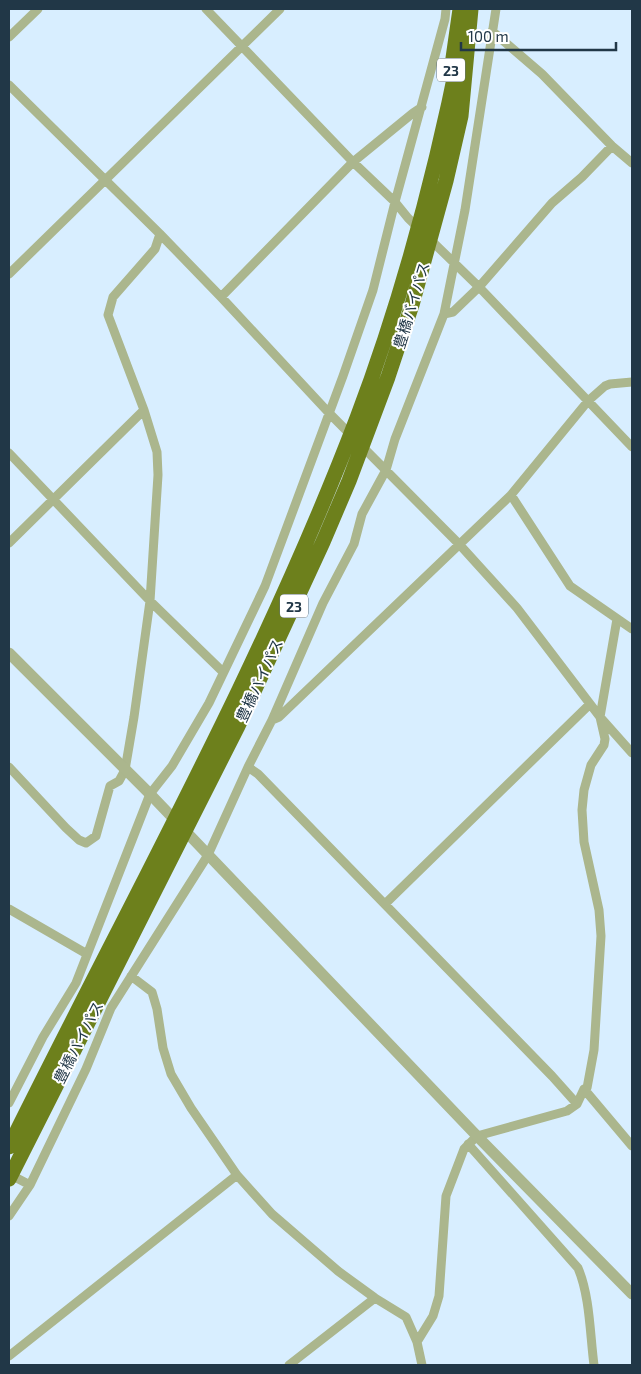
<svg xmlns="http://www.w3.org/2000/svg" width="641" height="1374" font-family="'Exo 2','Noto Sans JP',sans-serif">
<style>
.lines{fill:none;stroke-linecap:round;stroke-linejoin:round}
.minor{stroke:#abb68d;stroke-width:9}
.tertiary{stroke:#abb68d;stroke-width:11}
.trunk{stroke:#6d801c;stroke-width:15}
.labels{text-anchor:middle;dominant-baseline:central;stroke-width:4;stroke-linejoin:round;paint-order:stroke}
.shield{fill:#fff;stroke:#64737e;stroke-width:1}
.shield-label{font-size:14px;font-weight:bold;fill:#213747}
.street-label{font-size:15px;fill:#213747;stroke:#fff}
</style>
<rect width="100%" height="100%" fill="#d8eeff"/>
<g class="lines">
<path class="minor" d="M206,9L353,162L395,202L408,218L479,287L632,447
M492,31L542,74L612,146L632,163
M9,37L38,9
M9,85L160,234L221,297L329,413L459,544L517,608L600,717L632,753
M9,274L280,9
M221,297L353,162L413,113L422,107
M444,314L453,312L479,287L552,203L582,177L612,146
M9,453L150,601L223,672
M511,495L570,586L632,629
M9,543L144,410
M272,720L279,717L511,495L588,401L605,386L610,384L632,382
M9,767L66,828L79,840L86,843L96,836L110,786L119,781L125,770L134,717L150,601L158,475L157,452L144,410L108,315L113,297L155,249L160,234
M248,767L258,774L552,1076L577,1104
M385,904L590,704
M9,909L87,954
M131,976L152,992L157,1009L163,1048L171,1074L191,1108L237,1175L272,1214L338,1271L375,1298L406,1317L417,1342L422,1365
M584,1089L632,1146
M9,1103L43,1037L76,983L150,794L172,766L209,703L265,586L343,376L373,290L395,202L445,19L446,9
M468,1144L578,1268C590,1296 590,1335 594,1365
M9,1174L30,1185
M9,1216L30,1185L86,1069L111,1008L208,855L248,767L272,720L323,603L354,544L362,514L386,470L395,439L444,314L465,210L496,9
M417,1342L433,1316L439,1296L446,1196L464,1149L477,1136L567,1111L577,1104L584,1089L587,1088L594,1050L601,936L599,910L584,842L582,810L584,790L591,765L604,745L605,739L600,717L617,619
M9,1356L237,1175
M289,1365L375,1298"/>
<path class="tertiary" d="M9,653L150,794L477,1136L632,1294"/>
<path class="trunk" d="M453,58L460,9
M9,1147C128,906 261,670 357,418C402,299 435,175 460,50
M9,1179L238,726L323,542L349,481L388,377L412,305L446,181L461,116L471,9"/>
</g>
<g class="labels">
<g class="shield">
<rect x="437" y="58.5" width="28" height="23" rx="4"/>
<rect x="280" y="594.5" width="28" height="23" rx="4"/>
</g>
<g class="shield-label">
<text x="451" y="70">23</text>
<text x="294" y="606">23</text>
</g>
<g class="street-label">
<text transform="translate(411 305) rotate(-73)">豊橋バイパス</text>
<text transform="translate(259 680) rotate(-65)">豊橋バイパス</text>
<text transform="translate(78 1042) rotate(-63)">豊橋バイパス</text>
</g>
</g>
<rect width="641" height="1374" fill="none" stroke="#213747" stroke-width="20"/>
<path d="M461 42v8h155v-8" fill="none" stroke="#213747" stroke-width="2.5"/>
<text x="468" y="42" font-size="15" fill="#213747" stroke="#ffffff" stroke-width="4" paint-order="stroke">100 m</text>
</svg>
